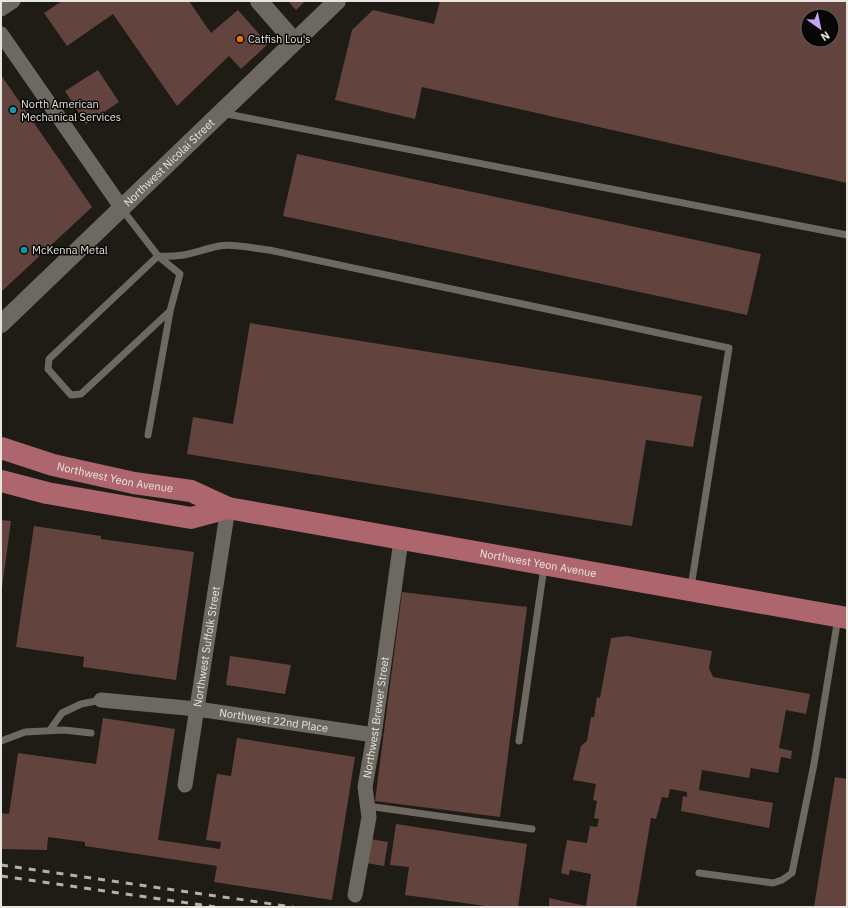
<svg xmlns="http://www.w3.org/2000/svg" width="848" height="908" font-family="'IBM Plex Sans',sans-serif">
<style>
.building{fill:#62433e;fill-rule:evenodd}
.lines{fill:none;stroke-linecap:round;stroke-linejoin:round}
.service{stroke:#6d6960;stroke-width:7}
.minor{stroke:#6d6960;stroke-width:15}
.tertiary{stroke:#6d6960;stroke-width:18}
.trunk{stroke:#ad656e;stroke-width:22}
.rail{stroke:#b4b1ac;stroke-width:3;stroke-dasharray:7 7;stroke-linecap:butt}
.food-dot{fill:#e8710a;stroke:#080705;stroke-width:1.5}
.culture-dot{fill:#0f9aa8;stroke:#080705;stroke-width:1.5}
.labels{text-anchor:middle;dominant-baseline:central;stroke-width:3;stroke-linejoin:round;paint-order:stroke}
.poi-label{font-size:11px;fill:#e7e5e0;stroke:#080705;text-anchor:start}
.street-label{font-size:11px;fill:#e7e5e0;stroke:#080705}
</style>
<rect width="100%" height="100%" fill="#1f1c15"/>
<path class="building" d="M62,1H189L211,33L238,10L268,44L241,69L229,56L177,106L113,14L67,46L44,13Z
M288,1H305L296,10Z
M440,1H847V183L422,87L415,119L335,100L352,30L373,10L434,24ZM808,16H832V40H808Z
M98,70L119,102L86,124L65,91Z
M1,75L92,207L1,292Z
M297,154L761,254L747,315L283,216Z
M250,323L702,396L693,447L646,440L632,526L187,454L193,417L233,424Z
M1,520L11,521L2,588H1Z
M34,526L101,536V539L194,552L176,680L83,667L84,657L16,647Z
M402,592L527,607L500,817L375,801Z
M627,636L712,651L709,668L713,677L810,694L806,714L786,710L779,748L792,751L791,759L781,757L778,773L751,768L749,778L702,770L699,790L773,803L769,828L681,811L683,796L687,797V792L670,789L668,798L662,797L656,819L651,818L636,907H549V898L586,906L591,874L570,870L569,875L561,873L567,840L587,843L590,826L597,827L599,819L594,818L597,801L593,800L596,784L573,780L581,746L587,741L591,717H594L597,697L600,698L611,638Z
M230,656L291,665L285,694L226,685Z
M103,718L175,729L158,840L220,849L221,842L206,840L217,774L231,776L237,738L355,757L332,900L214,882L217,866L85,846V842L48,837L47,850L1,849V813L9,814L18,753L96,764Z
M835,777L847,779V907H814Z
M396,824L527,844L518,907H493L405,895L409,867L390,865Z
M370,839L388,842L384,866L366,863Z"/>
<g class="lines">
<path class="service" d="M222,113L847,235
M121,208L158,256L49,359L48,369L71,395L81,394L170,311L180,274L158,256
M158,256C185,258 195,251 219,246C232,243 256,249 269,250L729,348L691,587
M148,435L170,312
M50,730L62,713L81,704L101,700
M1,741L25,732L64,730L91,733
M519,741L544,567
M367,806L532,829
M699,873L773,883L782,880L792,873L814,764L838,618"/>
<g class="minor">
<path d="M1,9L13,1"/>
<path d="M1,34L121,207"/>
<path id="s1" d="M101,700L197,709L374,735"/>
<path id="s2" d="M185,785L228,508"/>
<path id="s3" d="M355,895L369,817L365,787L374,735L401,540"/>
</g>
<g class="tertiary">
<path d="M259,1L294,41"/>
<path id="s4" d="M1,324L337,1"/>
</g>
<g class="trunk">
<path id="s5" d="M1,448L53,465L134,483L191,491L228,508L847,618"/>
<path d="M1,481L47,493L191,518L228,508"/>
</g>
<path class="rail" d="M1,865L293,907
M1,876L215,907"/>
</g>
<circle class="food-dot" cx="240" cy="39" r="4"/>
<g class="culture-dot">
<circle cx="13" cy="110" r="4"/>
<circle cx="24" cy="250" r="4"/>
</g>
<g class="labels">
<g class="poi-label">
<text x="248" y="39">Catfish Lou's</text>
<text x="21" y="104">North American<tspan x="21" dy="13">Mechanical Services</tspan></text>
<text x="32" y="250">McKenna Metal</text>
</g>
<g class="street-label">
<text stroke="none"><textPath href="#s4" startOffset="233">Northwest Nicolai Street</textPath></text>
<text stroke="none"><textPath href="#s5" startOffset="118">Northwest Yeon Avenue</textPath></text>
<text stroke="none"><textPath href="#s5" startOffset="551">Northwest Yeon Avenue</textPath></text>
<text stroke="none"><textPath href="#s2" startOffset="140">Northwest Suffolk Street</textPath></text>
<text stroke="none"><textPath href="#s3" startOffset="180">Northwest Brewer Street</textPath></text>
<text stroke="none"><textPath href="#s1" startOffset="174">Northwest 22nd Place</textPath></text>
</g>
</g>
<rect width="848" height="908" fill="none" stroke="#e7e5e0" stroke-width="4"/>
<g transform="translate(820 28) rotate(147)"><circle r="19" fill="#080705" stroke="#61605d"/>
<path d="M0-3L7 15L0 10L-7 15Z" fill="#c5a7f1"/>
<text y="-6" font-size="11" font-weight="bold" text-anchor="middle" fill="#e7e5e0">N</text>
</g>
</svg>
